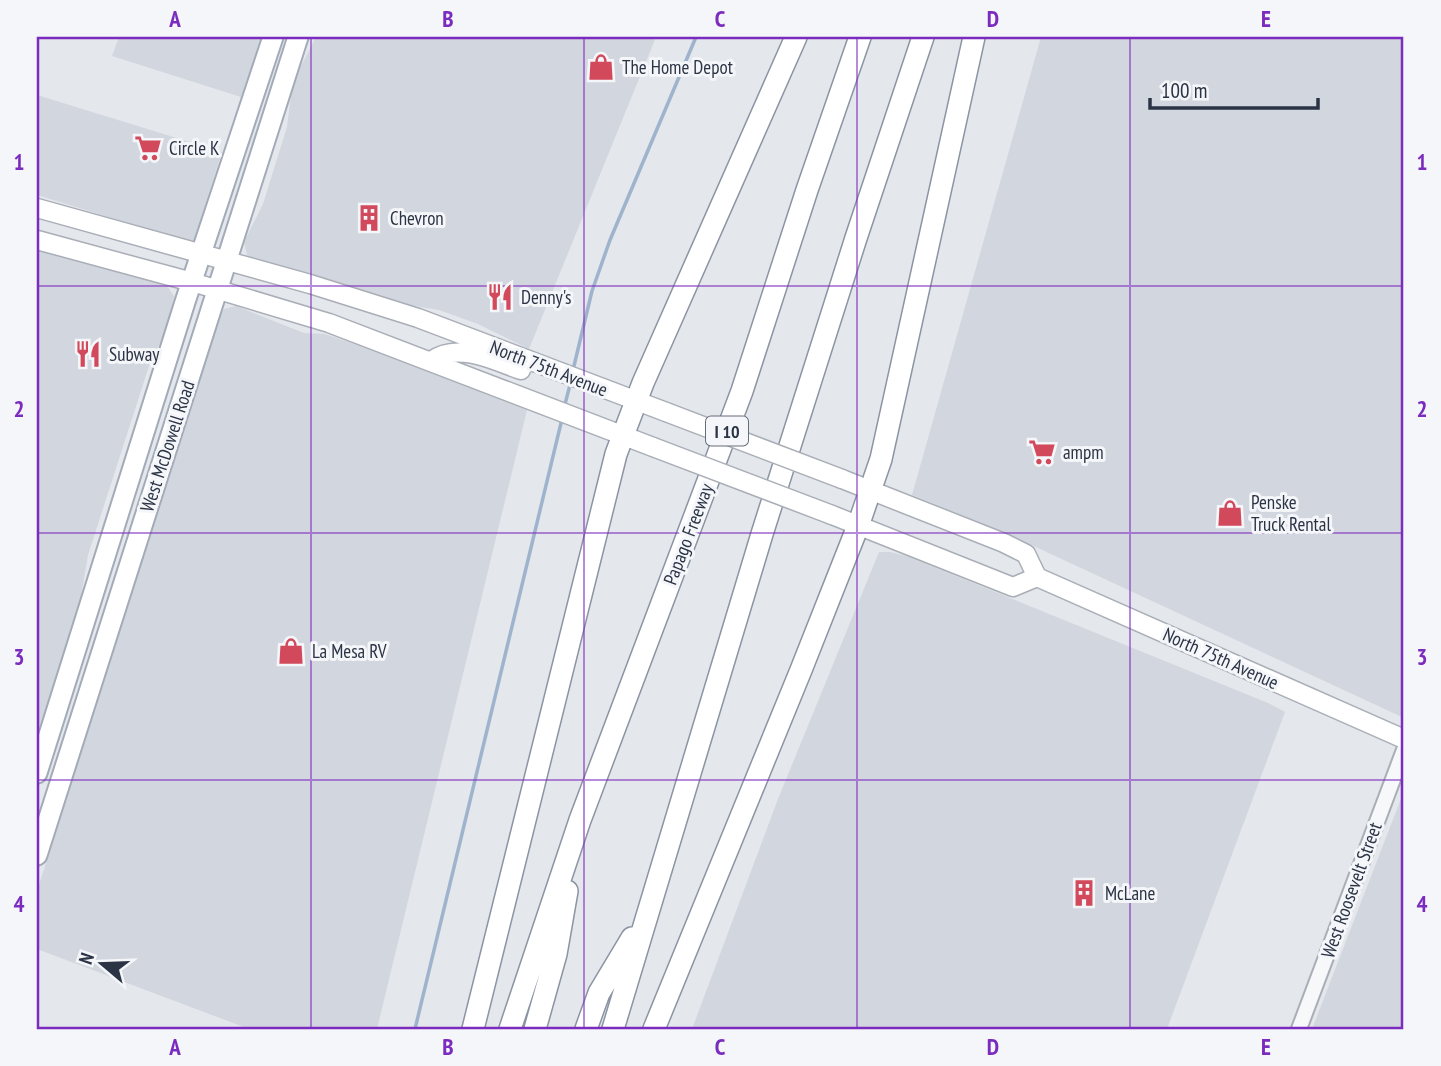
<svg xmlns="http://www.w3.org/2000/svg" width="1441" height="1066" font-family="'PT Sans Narrow',sans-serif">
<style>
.built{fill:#d2d6de}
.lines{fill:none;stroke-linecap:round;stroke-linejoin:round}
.stream{stroke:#9fb4cc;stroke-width:3.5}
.tertiary-casing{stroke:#a9aeb7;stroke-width:18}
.secondary-casing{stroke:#a9aeb7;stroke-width:21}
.primary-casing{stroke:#a3abb8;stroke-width:23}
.motorway-casing{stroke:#8b94a3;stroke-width:24}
.tertiary{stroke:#f7f8fa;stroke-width:14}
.secondary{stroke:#fff;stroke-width:18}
.primary{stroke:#fff;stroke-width:19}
.motorway{stroke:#fff;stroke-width:21}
.secondary-bridge-casing{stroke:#a9aeb7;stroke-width:21;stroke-linecap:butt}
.secondary-bridge{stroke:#fff;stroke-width:18}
.grid{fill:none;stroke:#7b2cbf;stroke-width:2;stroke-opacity:0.55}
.labels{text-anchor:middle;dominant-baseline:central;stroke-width:6;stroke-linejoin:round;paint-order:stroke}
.shield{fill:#f4f6f9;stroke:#676e7b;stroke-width:2}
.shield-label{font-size:18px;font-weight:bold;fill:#2b3445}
.poi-label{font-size:19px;fill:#2b3445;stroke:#f4f6f9;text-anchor:start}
.street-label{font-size:19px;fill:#2b3445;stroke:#f4f6f9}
.neatline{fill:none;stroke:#7b2cbf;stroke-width:2.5}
.grid-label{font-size:23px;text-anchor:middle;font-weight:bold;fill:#7b2cbf}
</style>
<rect width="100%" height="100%" fill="#e4e7ec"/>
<path class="built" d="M119,37H262L241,97L112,56Z
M316,37H656L529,349L478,324L439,310L403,304L334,282L256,261L247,255L244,242L263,204L287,127L291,95L300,68Z
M1041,37H1404V718L1008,534L912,495Z
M37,95L222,152L193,243L37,195Z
M37,250L161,284L167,286L174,296L165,333L150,363L88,555L81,596L37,736Z
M236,306L304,333L325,334L411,363L527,410L377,1029H249L37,949V891L220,317L224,309Z
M879,552H890L907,556L1268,703L1285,712L1167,1029H692L778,799Z
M1404,791V1029H1312Z"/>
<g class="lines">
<path class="stream" d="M573,370L592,291L610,240L696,37
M564,408L571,381
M415,1029L562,419"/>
<defs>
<path id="tertiary" d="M1299,1029L1404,750"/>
<path id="secondary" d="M37,208L310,284L418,318L666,412
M37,240L192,282L329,323L653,447
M431,361C458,341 494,361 521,370
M842,479L1004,543L1026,554L1037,577L1404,739
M832,515L1013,587L1037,577"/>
<path id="primary" d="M37,773L185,302L273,37
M37,855L298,37"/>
<path id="motorway" d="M473,1029L616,454L643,383L796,37
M510,1029L580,820L742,391L807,190L860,37
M535,1029L556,954L567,891
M586,1029L599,993L632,938
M613,1029L762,534L856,238L923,37
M654,1029L801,670L858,526L881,459L974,37"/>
</defs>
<use href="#tertiary" class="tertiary-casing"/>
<use href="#secondary" class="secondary-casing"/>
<use href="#primary" class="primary-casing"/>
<use href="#motorway" class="motorway-casing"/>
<use href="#tertiary" class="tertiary"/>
<use href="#secondary" class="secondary"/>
<use href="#primary" class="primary"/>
<use href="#motorway" class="motorway"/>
<defs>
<path id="secondary-bridge" d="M666,412L842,479
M653,447L832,515"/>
</defs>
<use href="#secondary-bridge" class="secondary-bridge-casing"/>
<use href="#secondary-bridge" class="secondary-bridge"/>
</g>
<path class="grid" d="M311,37V1029M584,37V1029M857,37V1029M1130,37V1029M37,286H1404M37,533H1404M37,780H1404"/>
<defs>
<symbol id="shop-bare" viewBox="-9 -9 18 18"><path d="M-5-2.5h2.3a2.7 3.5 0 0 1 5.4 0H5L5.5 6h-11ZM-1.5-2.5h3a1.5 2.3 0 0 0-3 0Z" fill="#d1495b" stroke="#f4f6f9" stroke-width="2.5" paint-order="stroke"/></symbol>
<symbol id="supermarket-bare" viewBox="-9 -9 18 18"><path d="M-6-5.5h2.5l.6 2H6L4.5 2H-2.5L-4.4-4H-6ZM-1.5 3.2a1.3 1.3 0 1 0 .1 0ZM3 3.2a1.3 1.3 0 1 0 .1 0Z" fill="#d1495b" stroke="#f4f6f9" stroke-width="2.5" paint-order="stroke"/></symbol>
<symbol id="building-bare" viewBox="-9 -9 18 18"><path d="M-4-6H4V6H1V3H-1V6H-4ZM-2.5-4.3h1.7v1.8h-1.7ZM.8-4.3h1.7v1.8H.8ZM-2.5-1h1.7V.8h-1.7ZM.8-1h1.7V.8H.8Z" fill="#d1495b" stroke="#f4f6f9" stroke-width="2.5" paint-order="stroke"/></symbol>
<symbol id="restaurant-bare" viewBox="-9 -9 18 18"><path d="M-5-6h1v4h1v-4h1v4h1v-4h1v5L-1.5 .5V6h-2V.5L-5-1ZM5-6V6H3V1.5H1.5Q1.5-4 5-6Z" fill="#d1495b" stroke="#f4f6f9" stroke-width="2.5" paint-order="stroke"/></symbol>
</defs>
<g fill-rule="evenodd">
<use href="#shop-bare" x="582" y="48" width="38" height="38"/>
<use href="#supermarket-bare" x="129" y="129" width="38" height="38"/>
<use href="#building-bare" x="350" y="199" width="38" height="38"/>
<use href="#restaurant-bare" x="481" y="278" width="38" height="38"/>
<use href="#restaurant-bare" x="69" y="335" width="38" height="38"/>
<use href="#supermarket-bare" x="1023" y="433" width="38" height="38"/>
<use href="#shop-bare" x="1211" y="494" width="38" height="38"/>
<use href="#shop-bare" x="272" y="632" width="38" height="38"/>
<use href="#building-bare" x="1065" y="874" width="38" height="38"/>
</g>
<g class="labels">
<rect class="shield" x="706" y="416.5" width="42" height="29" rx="5"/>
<g class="shield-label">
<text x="727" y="431">I 10</text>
</g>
<g class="poi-label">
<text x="622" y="67">The Home Depot</text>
<text x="169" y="148">Circle K</text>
<text x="390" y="218">Chevron</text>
<text x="521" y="297">Denny's</text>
<text x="109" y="354">Subway</text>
<text x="1063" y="452">ampm</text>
<text x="1251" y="502">Penske<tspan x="1251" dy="22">Truck Rental</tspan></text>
<text x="312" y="651">La Mesa RV</text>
<text x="1105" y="893">McLane</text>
</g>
<g class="street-label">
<text transform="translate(549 368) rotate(21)">North 75th Avenue</text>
<text transform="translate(167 446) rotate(-72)">West McDowell Road</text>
<text transform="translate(688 534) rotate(-69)">Papago Freeway</text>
<text transform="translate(1221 658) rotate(24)">North 75th Avenue</text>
<text transform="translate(1351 890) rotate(-70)">West Roosevelt Street</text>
</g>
</g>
<rect width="1441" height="1066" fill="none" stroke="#f4f6f9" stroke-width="77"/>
<g transform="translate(102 964) rotate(289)" stroke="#f4f6f9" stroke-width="5" paint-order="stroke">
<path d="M0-5L12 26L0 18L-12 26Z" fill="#2b3445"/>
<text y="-10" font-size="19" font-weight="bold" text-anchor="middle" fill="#2b3445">N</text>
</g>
<path d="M1150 98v10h168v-10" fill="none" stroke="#2b3445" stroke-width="3.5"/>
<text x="1161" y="98" font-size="21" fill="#2b3445" stroke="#f4f6f9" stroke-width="5" paint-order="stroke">100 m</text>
<rect x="38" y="38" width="1364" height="990" class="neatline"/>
<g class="grid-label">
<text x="175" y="27">A</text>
<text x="448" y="27">B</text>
<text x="720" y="27">C</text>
<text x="993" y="27">D</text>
<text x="1266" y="27">E</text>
<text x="19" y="170">1</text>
<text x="1422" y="170">1</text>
<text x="19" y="417">2</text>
<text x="1422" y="417">2</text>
<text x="19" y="665">3</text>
<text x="1422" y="665">3</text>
<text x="19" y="912">4</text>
<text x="1422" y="912">4</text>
<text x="175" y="1055">A</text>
<text x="448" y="1055">B</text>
<text x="720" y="1055">C</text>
<text x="993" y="1055">D</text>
<text x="1266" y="1055">E</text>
</g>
</svg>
